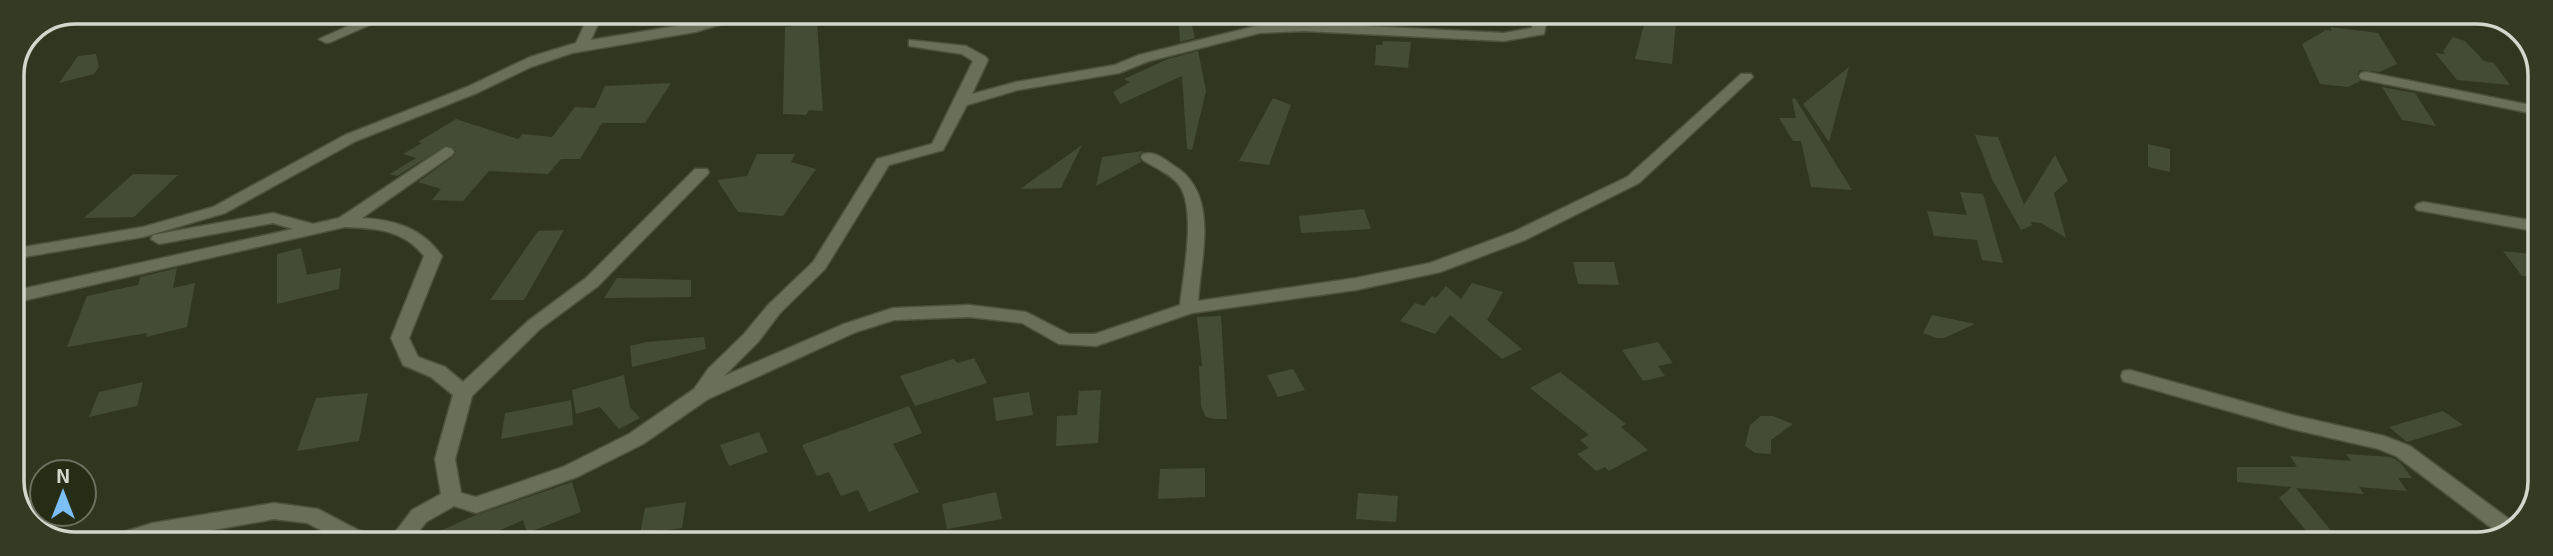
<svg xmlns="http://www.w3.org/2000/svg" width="2553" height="556" font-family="'Exo 2',sans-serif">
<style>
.building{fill:#454c35}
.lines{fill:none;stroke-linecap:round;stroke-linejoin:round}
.minor-casing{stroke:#4d523f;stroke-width:3}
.minor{fill:#696f58;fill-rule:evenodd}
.rim{fill:none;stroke:#d3d7ca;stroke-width:3.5}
</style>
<rect width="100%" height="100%" fill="#313621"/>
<path class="building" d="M1647,13H1677L1672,64L1635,59Z
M1191,22L1195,38L1180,42L1179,23Z
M817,23L823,111L809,110L806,115L783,114L785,27Z
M2330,27L2378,33L2397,64L2379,72L2360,70L2357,75L2360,81L2348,87L2320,84L2302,44L2326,30L2332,31Z
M2453,37L2465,41L2484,61L2494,63L2510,85L2457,80L2435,53L2445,54L2443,51Z
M1383,41L1411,42L1408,68L1375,65L1376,45H1382Z
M1198,51L1206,91L1192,150L1187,149L1182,76L1120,104L1113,92L1130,82L1124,79L1168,59Z
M96,54L99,67L94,74L59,83L78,56Z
M1849,67L1829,142L1803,104Z
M671,83L645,123H602L580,159H561L548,174L489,171L463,201L432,200L441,189L418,182L454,156L456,151L447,145L397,176L390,174L416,158L403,154L422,143L418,142L456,119L518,139L523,134L552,137L575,107L595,108L605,86Z
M2382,87L2415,93L2436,126L2402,120Z
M1273,98L1291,105L1269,165L1239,161Z
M1795,98L1821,140L1852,190L1811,187L1801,141H1793L1779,118H1796L1792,99Z
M1975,135L1998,137L2024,205L2055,155L2068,181L2054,193L2066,238L2041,223L2031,222L2032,225L2021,230L1993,181Z
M2148,144L2170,149V172L2148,167Z
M1082,145L1061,188L1020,189Z
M1143,151L1139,156L1141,162L1096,186L1102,157Z
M757,154H795L791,162L816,169L783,216L738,212L717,180L747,176Z
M133,174L178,175L134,217L84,218Z
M1960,192L1983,194L2003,263L1982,260L1977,240L1934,236L1927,211L1967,215Z
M1364,209L1371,229L1301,233L1299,216Z
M564,230L524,300H490L538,231Z
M301,248L307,275L341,268L339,289L277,304V254Z
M2503,251L2540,255V278L2522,276Z
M1573,262H1614L1619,285L1578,284Z
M177,268L173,288L195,283L187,327L146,337L147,333L67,347L87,296L138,285L140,277Z
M617,278L691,280V297L604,298Z
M1472,283L1503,292L1487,320L1522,349L1502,359L1450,315L1435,334L1400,321L1415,303L1424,306L1432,296L1436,298L1446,286L1461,299Z
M1932,315L1975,324L1944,338H1936L1923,333Z
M1221,316L1227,419H1214L1206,417L1201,406L1199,366H1202L1197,317Z
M704,337L706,349L632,367L630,346L647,342Z
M1658,342L1673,363L1658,366L1665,376L1643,381L1622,350Z
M974,358L987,383L915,406L900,376L953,359L958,363Z
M1293,369L1305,390L1278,397L1267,375Z
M1560,372L1626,424L1621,427L1648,450L1609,471L1605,467L1596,471L1577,454L1589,448L1580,440L1589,435L1530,388Z
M624,375L630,407L640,418L619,429L600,407L576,414L572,390Z
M143,382L137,406L89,417L99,392Z
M1101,390L1098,443L1056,446L1057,416L1077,415L1079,391Z
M1029,392L1033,415L996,421L993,398Z
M368,393L359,441L297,451L316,398Z
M571,400L573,425L501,439L505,413Z
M909,406L922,433L893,444L919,492L869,512L858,490L841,496L829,472L817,476L802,445Z
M2443,411L2463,425L2407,442L2389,427Z
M1761,416H1773L1793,424L1771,440V454L1755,453L1745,446L1750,425Z
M759,432L768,452L729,466L720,445Z
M2346,454L2391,457L2400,462L2412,478H2398L2407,491L2359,487L2364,494L2296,488L2342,544H2317L2279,498L2292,487L2237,482V467H2297L2290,456L2351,461Z
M1205,468V497L1158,499L1160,469Z
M572,482L581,512L527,533L523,520L472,543H413L476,515Z
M996,492L1002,519L947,529L942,504Z
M1358,493L1398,496L1396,522L1356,519Z
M686,502L682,528L640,534L645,508Z"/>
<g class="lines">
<defs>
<path id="minor" d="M380,12H399L331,42L326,43L319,39Z
M733,13H825L818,17L740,19L695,32L572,53L531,67L477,93L356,141L225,213L143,237L12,259V249L143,227L213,207L345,135L467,87L530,57L576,43L586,21L591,20L598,24L591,40L695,23Z
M1534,13H1548L1544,34L1504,41L1304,31L1260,33L1149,61L1119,73L1018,90L967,105L943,150L889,165L825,269L780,313L758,342L724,376L844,324L893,308L969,305L1026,312L1069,334H1095L1180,305C1183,276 1197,209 1179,185C1171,174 1155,168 1143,160L1141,157L1143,154C1155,151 1164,159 1173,165C1220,193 1201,255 1198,301L1356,278L1430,263L1513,232L1627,177L1741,74H1751L1753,77L1639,183L1525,240L1440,272L1356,290L1192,313L1096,346L1059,344L1022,323L969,317L894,320L856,332L708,399L643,444L577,477L476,513L454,506L426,522L410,543H387L412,510L441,494L435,459L453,395L431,377L403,365L391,338L424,256C404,230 376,228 345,227L13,303V291L293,229L273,223L159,244L151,239L153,235L273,213L313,224L339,218L446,147L452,149L454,152L452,155L362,218C395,220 422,228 442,256L409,338L418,357L445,367L463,382L528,321L586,278L695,169H707L709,172L707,175L598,286L540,329L472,396L455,459L461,493L476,497L563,467L629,434L694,389L708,369L744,334L768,305L813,262L877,159L932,144L973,61L962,54L909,46V40L966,46L986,57L988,60L972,94L1016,82L1115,65L1139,55L1260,25L1304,23L1504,33L1532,28Z
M2366,72L2540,107V115L2361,79L2359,76L2361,73Z
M2423,202L2540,222V232L2417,210L2415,207L2417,204Z
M2130,370L2292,415L2384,436L2410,446L2520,527L2501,535L2396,456L2379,449L2292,429L2123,381L2121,376L2123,371Z
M274,503L318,509L358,530L381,537L384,543H346L307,523L274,519L142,543H104L107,537L153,523Z"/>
</defs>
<use href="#minor" class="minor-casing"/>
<use href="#minor" class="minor"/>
</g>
<path d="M0 0H2553V556H0ZM75 24H2477A51 51 0 0 1 2528 75V481A51 51 0 0 1 2477 532H75A51 51 0 0 1 24 481V75A51 51 0 0 1 75 24Z" fill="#353a25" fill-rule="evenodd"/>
<path class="rim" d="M75 24H2477A51 51 0 0 1 2528 75V481A51 51 0 0 1 2477 532H75A51 51 0 0 1 24 481V75A51 51 0 0 1 75 24Z"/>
<g transform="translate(63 493)"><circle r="33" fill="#272c17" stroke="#6c705f" stroke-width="2"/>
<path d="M0-5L12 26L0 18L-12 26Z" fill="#7bbef8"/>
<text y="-10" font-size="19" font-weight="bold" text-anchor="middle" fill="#d3d7ca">N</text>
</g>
</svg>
